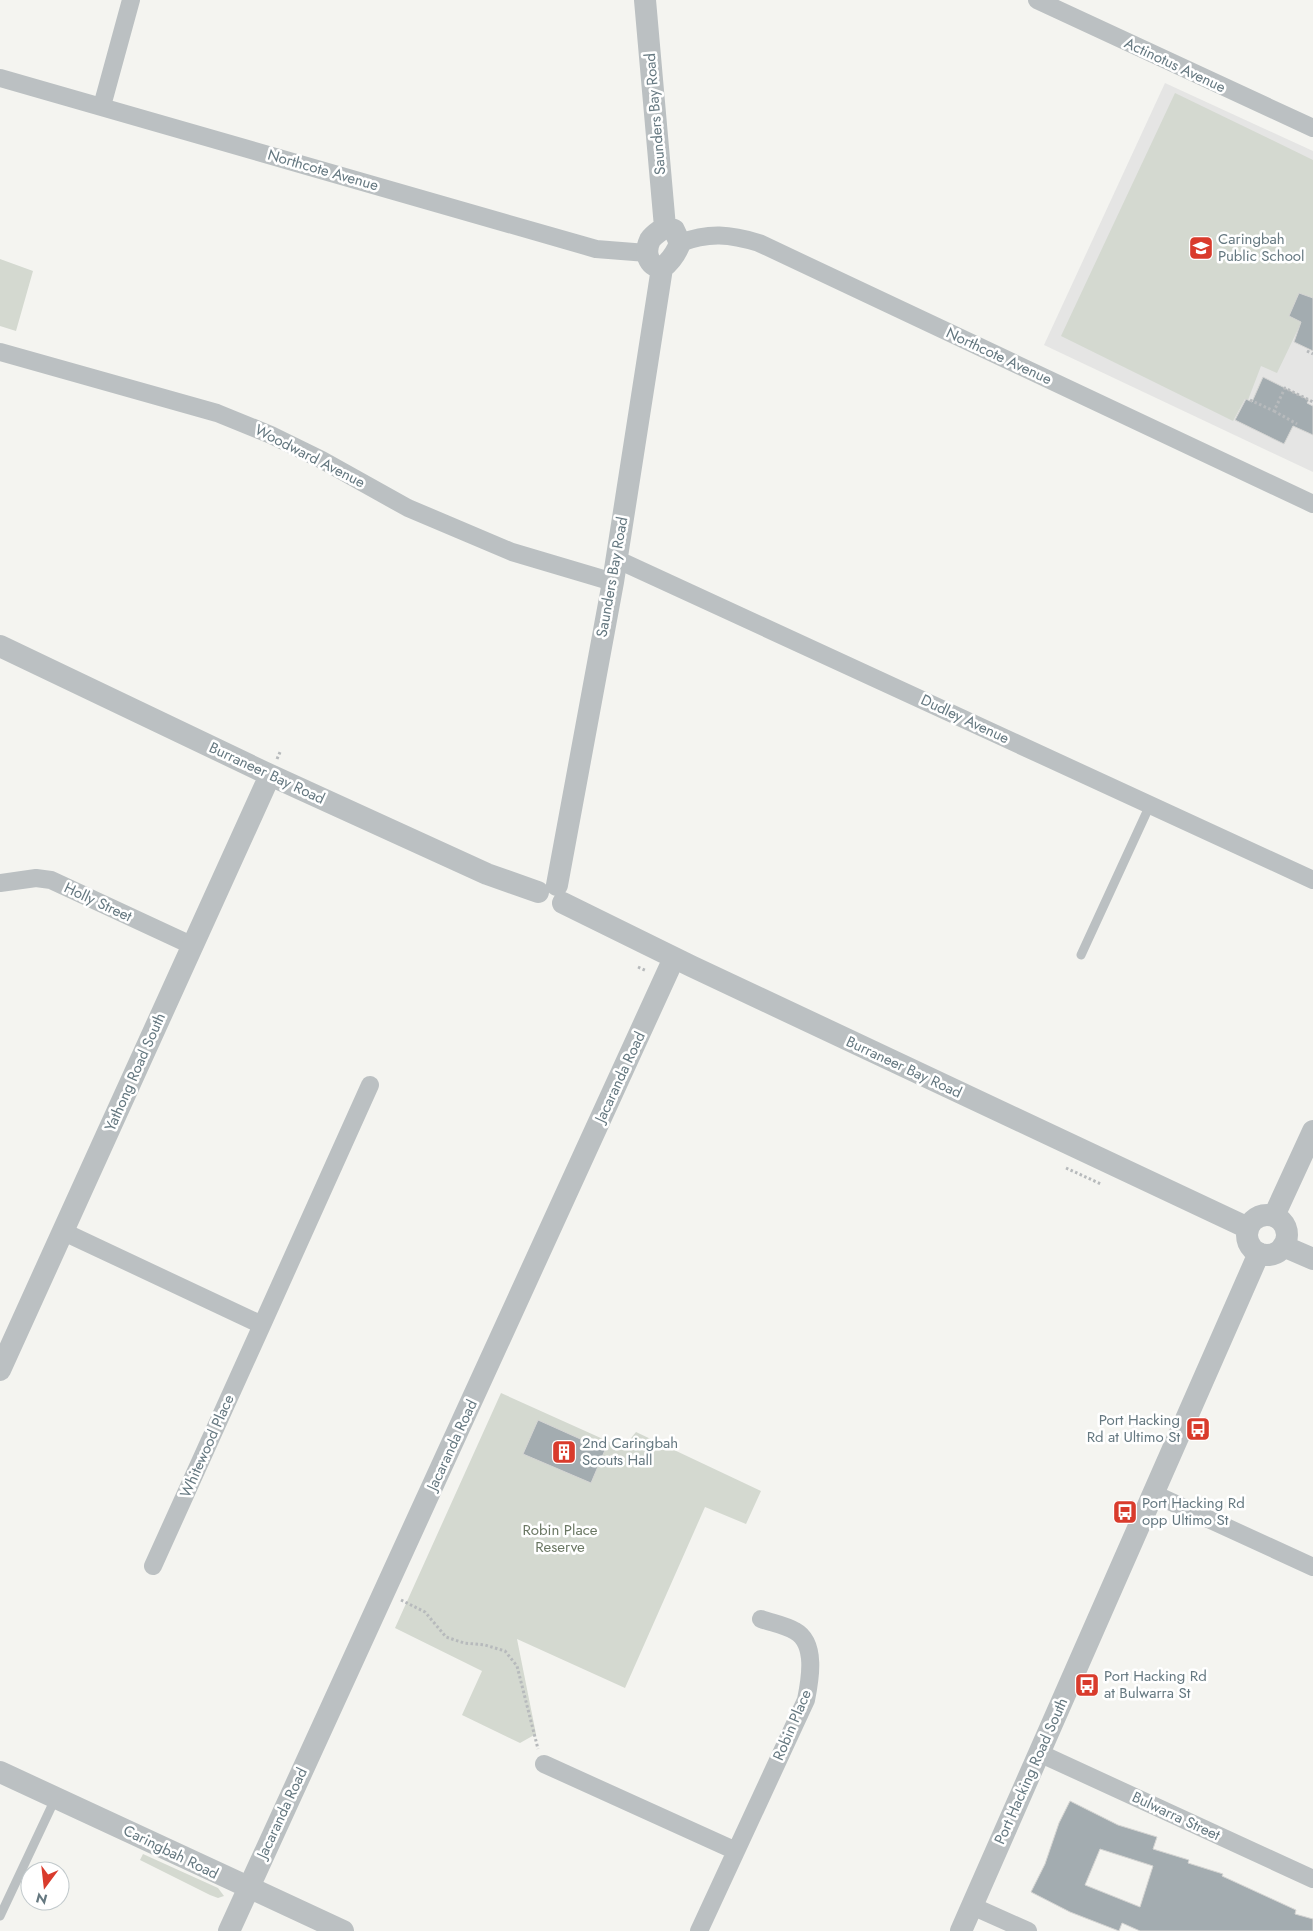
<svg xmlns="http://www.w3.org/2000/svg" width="1313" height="1931" font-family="Jost,sans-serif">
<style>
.built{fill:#e5e5e4}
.green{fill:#d4d9d0}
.building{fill:#a3acb0;stroke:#d5d5d3;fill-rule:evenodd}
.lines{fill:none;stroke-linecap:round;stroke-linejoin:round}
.path{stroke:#b7babc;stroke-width:3;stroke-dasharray:2.5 2.5;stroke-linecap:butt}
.service{stroke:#bbc0c2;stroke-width:9}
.minor{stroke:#bbc0c2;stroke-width:18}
.tertiary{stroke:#bbc0c2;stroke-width:22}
.labels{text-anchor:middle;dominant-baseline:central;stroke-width:5;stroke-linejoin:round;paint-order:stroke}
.street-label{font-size:15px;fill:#657880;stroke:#fff}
.poi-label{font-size:15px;fill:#657880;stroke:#fff;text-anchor:start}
.park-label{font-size:15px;fill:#6a7763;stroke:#fff}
</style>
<rect width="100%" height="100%" fill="#f4f4f0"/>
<path class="built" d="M1165,83L1313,151V472L1044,345Z"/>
<path class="green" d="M1175,93L1313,160V298L1277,373L1261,366L1248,400L1245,399L1233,421L1061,336Z
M0,259L33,271L16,331L0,326Z
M501,1393L623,1448L636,1432L761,1491L746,1524L705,1507L625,1688L517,1639L536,1734L520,1743L462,1715L482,1671L395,1628Z
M143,1854L218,1888L224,1896L218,1898L210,1895L140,1860Z"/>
<path class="building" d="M1299,293L1313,298V351L1294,342L1301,322L1289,316Z
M1263,377L1309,400L1307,403L1313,406V435L1293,426L1284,444L1235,420L1246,399L1252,402Z
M538,1420L605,1450L591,1483L523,1454Z
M1070,1801L1118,1825L1157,1837L1153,1849L1189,1860L1188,1863L1223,1874L1222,1876L1296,1910L1295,1914L1313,1919V1931H1140L1122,1923L1119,1931L1070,1912L1031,1892L1045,1864L1059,1823ZM1100,1849L1153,1866L1140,1907L1085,1885Z"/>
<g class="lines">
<path class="path" d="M1307,351L1313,354
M1250,400L1274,411L1285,388L1313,402
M1274,411L1297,424
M277,759L281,750
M638,967L647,971
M1066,1168L1101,1184
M401,1600L425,1612L446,1637L464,1643L485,1645L505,1651L517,1666L538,1749"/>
<path class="service" d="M1081,955L1150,805
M0,1916L56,1797"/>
<path class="minor" d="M1037,0L1313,128
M0,78L596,249L647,253
M102,106L131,0
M680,243C709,232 730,234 759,243L1313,504
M0,352L217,413L271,435L322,460L408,508L512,552L613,582
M616,559L1313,880
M0,883L36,878L51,880L191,945
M64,1232L262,1325L153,1566
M262,1325L370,1085
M1154,1494L1313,1567
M1039,1753L1313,1879
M544,1764L736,1851
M972,1906L1028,1931
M699,1931L806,1700C810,1680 817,1643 795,1631C785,1625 772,1623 761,1619"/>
<path class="tertiary" d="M645,0L665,227
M665,227L674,230L680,243C676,254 671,261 662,268C648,266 644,253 650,240C653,235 660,231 665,227Z
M0,646L270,775L487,874L538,892
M557,885L613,582L662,268
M563,903L691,966L1248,1228
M1247 1235a20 20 0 1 1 40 0a20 20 0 1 1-40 0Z
M1274,1216L1313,1131
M1283,1246L1313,1259
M0,1370L270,775
M0,1772L343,1931
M229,1931L674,958
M961,1931L1259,1253"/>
</g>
<defs>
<symbol id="school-square" viewBox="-11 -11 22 22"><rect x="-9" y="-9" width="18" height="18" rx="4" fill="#d93b2c" stroke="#fff"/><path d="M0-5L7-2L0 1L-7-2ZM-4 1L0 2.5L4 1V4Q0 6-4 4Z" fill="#fff"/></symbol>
<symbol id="bus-square" viewBox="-11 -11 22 22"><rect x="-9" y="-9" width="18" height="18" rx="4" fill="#d93b2c" stroke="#fff"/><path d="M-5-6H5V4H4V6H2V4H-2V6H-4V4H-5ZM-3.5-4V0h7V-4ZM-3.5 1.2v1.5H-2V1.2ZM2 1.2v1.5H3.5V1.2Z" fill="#fff"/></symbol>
<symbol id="building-square" viewBox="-11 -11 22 22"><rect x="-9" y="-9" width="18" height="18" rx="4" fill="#d93b2c" stroke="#fff"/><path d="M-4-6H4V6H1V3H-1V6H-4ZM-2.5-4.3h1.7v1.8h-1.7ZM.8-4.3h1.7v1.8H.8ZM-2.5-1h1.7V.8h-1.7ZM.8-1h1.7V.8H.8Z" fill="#fff"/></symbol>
</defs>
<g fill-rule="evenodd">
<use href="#school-square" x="1187" y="234" width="28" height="28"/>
<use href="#bus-square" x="1184" y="1415" width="28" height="28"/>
<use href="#building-square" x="550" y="1438" width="28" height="28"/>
<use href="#bus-square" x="1111" y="1498" width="28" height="28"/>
<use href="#bus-square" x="1073" y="1671" width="28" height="28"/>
</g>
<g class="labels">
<g class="street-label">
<text transform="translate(1175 65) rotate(25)">Actinotus Avenue</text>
<text transform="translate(655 114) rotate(-95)">Saunders Bay Road</text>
<text transform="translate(323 170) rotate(16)">Northcote Avenue</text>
<text transform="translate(999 356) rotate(25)">Northcote Avenue</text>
<text transform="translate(310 456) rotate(27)">Woodward Avenue</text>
<text transform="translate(612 577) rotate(-80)">Saunders Bay Road</text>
<text transform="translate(965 719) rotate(25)">Dudley Avenue</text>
<text transform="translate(267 773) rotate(25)">Burraneer Bay Road</text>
<text transform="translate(98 902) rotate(25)">Holly Street</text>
<text transform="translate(904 1067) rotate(25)">Burraneer Bay Road</text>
<text transform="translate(135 1072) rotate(-66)">Yathong Road South</text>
<text transform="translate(620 1077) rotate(-65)">Jacaranda Road</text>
<text transform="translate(452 1445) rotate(-65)">Jacaranda Road</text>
<text transform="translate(207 1446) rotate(-66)">Whitewood Place</text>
<text transform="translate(792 1725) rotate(-67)">Robin Place</text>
<text transform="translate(1031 1771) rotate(-66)">Port Hacking Road South</text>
<text transform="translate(282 1813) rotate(-65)">Jacaranda Road</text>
<text transform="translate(1176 1816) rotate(25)">Bulwarra Street</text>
<text transform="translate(171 1852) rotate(26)">Caringbah Road</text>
</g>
<g class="poi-label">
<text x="1218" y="239">Caringbah<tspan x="1218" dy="17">Public School</tspan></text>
<text x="1180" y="1420" text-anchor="end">Port Hacking<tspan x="1180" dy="17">Rd at Ultimo St</tspan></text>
<text x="582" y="1443">2nd Caringbah<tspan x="582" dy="17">Scouts Hall</tspan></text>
<text x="1142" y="1503">Port Hacking Rd<tspan x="1142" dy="17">opp Ultimo St</tspan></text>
<text x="1104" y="1676">Port Hacking Rd<tspan x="1104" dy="17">at Bulwarra St</tspan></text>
</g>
<g class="park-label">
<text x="560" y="1530">Robin Place<tspan x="560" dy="17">Reserve</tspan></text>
</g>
</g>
<g transform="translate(45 1886) rotate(195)"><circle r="24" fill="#ffffff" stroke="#c1c9cc"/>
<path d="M0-4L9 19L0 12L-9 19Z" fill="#d93b2c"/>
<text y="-8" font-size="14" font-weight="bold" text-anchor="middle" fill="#657880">N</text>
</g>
</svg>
